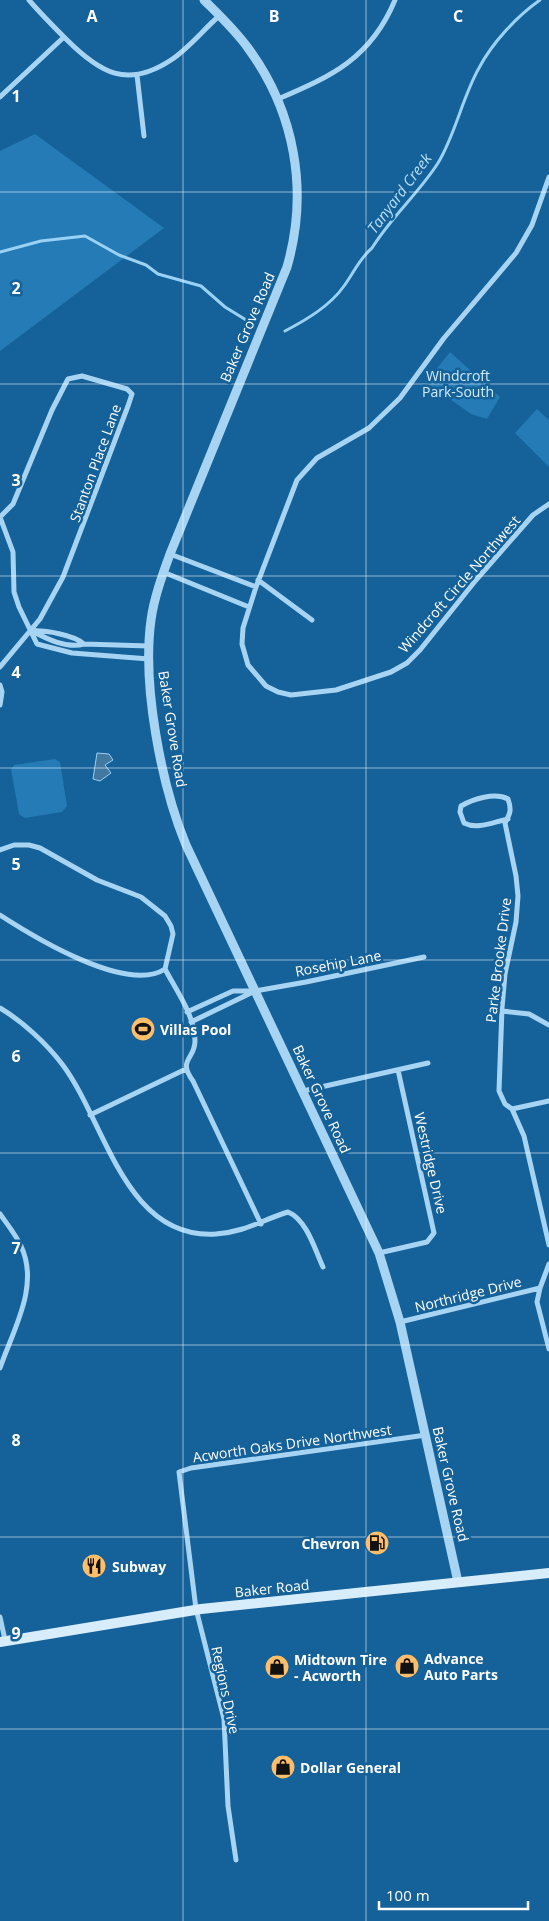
<svg xmlns="http://www.w3.org/2000/svg" width="549" height="1921" font-family="'Open Sans',sans-serif">
<style>
.green{fill:#247bb6}
.water{fill:#4379a0;stroke:#9ad2f5}
.lines{fill:none;stroke-linecap:round;stroke-linejoin:round}
.stream{stroke:#9ad2f5;stroke-width:3}
.minor{stroke:#a8d4f3;stroke-width:5}
.tertiary{stroke:#a8d4f3;stroke-width:9}
.secondary{stroke:#d7edfc;stroke-width:10}
.grid{fill:none;stroke:#fff;stroke-width:1;stroke-opacity:0.55}
.labels{text-anchor:middle;dominant-baseline:central;stroke-width:5;stroke-linejoin:round;paint-order:stroke}
.street-label{font-size:14px;fill:#fff;stroke:#156199}
.park-label{font-size:14px;fill:#d0ebfd;stroke:#156199}
.poi-label{font-size:14px;font-weight:bold;fill:#fff;stroke:#156199;text-anchor:start}
.water-label{font-size:15px;font-style:italic;fill:#b5def9;stroke:#156199}
.grid-label{font-size:16px;text-anchor:middle;font-weight:bold;fill:#fff;stroke:#156199;stroke-width:5;stroke-linejoin:round;paint-order:stroke}
</style>
<rect width="100%" height="100%" fill="#156199"/>
<path class="green" d="M35,134L164,228L0,351V151Z
M450,352L500,397L487,419L471,414L426,382Z
M537,409L549,420V467L515,433Z
M55,759L60,762L67,806L62,812L25,818L19,814L11,770L14,765Z"/>
<path class="water" d="M97,753L109,754L113,760L105,765L111,773L100,781L93,779Z
M148,1020L151,1037L137,1038L135,1021Z"/>
<g class="lines">
<path class="stream" d="M0,252L41,241L85,236L119,255L146,265L158,274L201,286L225,307L251,323
M285,331C306,320 330,306 344,286C354,272 360,258 372,248C391,217 419,193 438,163C456,133 462,98 479,68C492,43 517,16 540,0"/>
<path class="minor" d="M29,0C41,14 54,27 66,39C100,73 127,89 171,60C189,48 203,30 219,16
M137,75L144,136
M0,97L64,37
M278,99C332,76 371,58 395,0
M549,177L532,225L516,253L444,338L400,398L369,428L317,458L297,480L256,587L243,628L242,644L248,665L266,686L278,692L291,695L336,690L391,672L407,663L420,650L476,580L533,515L549,504
M0,517L13,504L52,410L68,379L82,376L127,389L132,394L128,406L63,577L40,619L0,667
M0,517L13,552L14,592L19,607L37,644L72,653L149,659
M170,554L256,587
M163,572L249,607
M258,580L312,620
M31,631C45,630 74,635 84,644L149,646
M32,631C47,639 67,649 84,644
M0,685L2,692L0,705
M508,819C493,822 478,830 464,823L460,812L461,806C473,799 495,792 508,799C512,810 510,814 505,823L516,876L518,896L516,922L505,974L502,1008L499,1091L505,1104L512,1109L524,1136L549,1245
M0,850L14,845H29L40,848L97,880L141,897L165,916L171,926L173,934L165,969C127,994 34,937 0,915
M165,969C176,990 195,1016 195,1041C195,1060 177,1059 193,1081L261,1224
M0,1008C22,1021 46,1043 62,1064C105,1120 124,1240 216,1234C245,1232 262,1220 288,1212C307,1220 315,1250 323,1267
M502,1011L529,1014L549,1025
M187,1012L233,991H255L306,982L424,957
M191,1022L253,992
M303,1091L428,1063
M512,1109L549,1101
M90,1115L186,1069
M0,1214C7,1224 16,1235 21,1246C40,1286 13,1330 0,1368
M379,1253L427,1242L434,1233L398,1070
M540,1288L549,1264
M400,1322L540,1288L537,1302L549,1349
M0,1617L5,1640
M236,1860L228,1806L224,1719L196,1609L179,1472L191,1468L426,1435"/>
<path class="tertiary" d="M204,0C219,15 235,30 248,48C295,112 309,191 287,267L170,554C162,576 154,598 151,620C142,685 161,784 186,845L379,1253L400,1322L458,1582"/>
<path class="secondary" d="M0,1642L201,1609L549,1573"/>
</g>
<path class="grid" d="M183,0V1921M366,0V1921M0,192H549M0,384H549M0,576H549M0,768H549M0,960H549M0,1153H549M0,1345H549M0,1537H549M0,1729H549"/>
<defs>
<symbol id="stadium-disc" viewBox="-11 -11 22 22"><circle r="9.5" fill="#ffbe6a" stroke="#156199"/><path d="M0-5a6.5 5 0 1 0 0 10a6.5 5 0 1 0 0-10ZM-3.5-1.8h7v3.6h-7Z" fill="#111"/></symbol>
<symbol id="fuel-disc" viewBox="-11 -11 22 22"><circle r="9.5" fill="#ffbe6a" stroke="#156199"/><path d="M-5.5-6h7V0h2V4h1.3V-2.5L3-4.5l.8-.8L6-3V5H2.5V1h-1V6h-7ZM-4.2-4.7v3.2H.2V-4.7Z" fill="#111"/></symbol>
<symbol id="restaurant-disc" viewBox="-11 -11 22 22"><circle r="9.5" fill="#ffbe6a" stroke="#156199"/><path d="M-5-6h1v4h1v-4h1v4h1v-4h1v5L-1.5 .5V6h-2V.5L-5-1ZM5-6V6H3V1.5H1.5Q1.5-4 5-6Z" fill="#111"/></symbol>
<symbol id="shop-disc" viewBox="-11 -11 22 22"><circle r="9.5" fill="#ffbe6a" stroke="#156199"/><path d="M-5-2.5h2.3a2.7 3.5 0 0 1 5.4 0H5L5.5 6h-11ZM-1.5-2.5h3a1.5 2.3 0 0 0-3 0Z" fill="#111"/></symbol>
</defs>
<g fill-rule="evenodd">
<use href="#stadium-disc" x="129" y="1015" width="28" height="28"/>
<use href="#fuel-disc" x="363" y="1529" width="28" height="28"/>
<use href="#restaurant-disc" x="80" y="1552" width="28" height="28"/>
<use href="#shop-disc" x="393" y="1652" width="28" height="28"/>
<use href="#shop-disc" x="263" y="1653" width="28" height="28"/>
<use href="#shop-disc" x="269" y="1753" width="28" height="28"/>
</g>
<g class="labels">
<g class="street-label">
<text transform="translate(247 327) rotate(-67)">Baker Grove Road</text>
<text transform="translate(95 463) rotate(-70)">Stanton Place Lane</text>
<text transform="translate(459 584) rotate(-49)">Windcroft Circle Northwest</text>
<text transform="translate(173 729) rotate(81)">Baker Grove Road</text>
<text transform="translate(498 960) rotate(-83)">Parke Brooke Drive</text>
<text transform="translate(338 963) rotate(-11)">Rosehip Lane</text>
<text transform="translate(322 1099) rotate(65)">Baker Grove Road</text>
<text transform="translate(431 1163) rotate(77)">Westridge Drive</text>
<text transform="translate(468 1294) rotate(-14)">Northridge Drive</text>
<text transform="translate(292 1443) rotate(-8)">Acworth Oaks Drive Northwest</text>
<text transform="translate(451 1484) rotate(77)">Baker Grove Road</text>
<text transform="translate(272 1588) rotate(-6)">Baker Road</text>
<text transform="translate(226 1690) rotate(78)">Regions Drive</text>
</g>
<g class="park-label">
<text x="458" y="375">Windcroft<tspan x="458" dy="16">Park-South</tspan></text>
</g>
<g class="poi-label">
<text x="160" y="1029">Villas Pool</text>
<text x="360" y="1543" text-anchor="end">Chevron</text>
<text x="112" y="1566">Subway</text>
<text x="424" y="1658">Advance<tspan x="424" dy="16">Auto Parts</tspan></text>
<text x="294" y="1659">Midtown Tire<tspan x="294" dy="16">- Acworth</tspan></text>
<text x="300" y="1767">Dollar General</text>
</g>
<g class="water-label">
<text transform="translate(399 193) rotate(-53)">Tanyard Creek</text>
</g>
</g>
<g class="grid-label">
<text x="92" y="22">A</text>
<text x="274" y="22">B</text>
<text x="458" y="22">C</text>
<text x="16" y="102">1</text>
<text x="16" y="294">2</text>
<text x="16" y="486">3</text>
<text x="16" y="678">4</text>
<text x="16" y="870">5</text>
<text x="16" y="1062">6</text>
<text x="16" y="1254">7</text>
<text x="16" y="1446">8</text>
<text x="16" y="1639">9</text>
</g>
<path d="M379 1901v8h149v-8" fill="none" stroke="#ffffff" stroke-width="2.5"/>
<text x="386" y="1901" font-size="15" fill="#ffffff" stroke="#156199" stroke-width="4" paint-order="stroke">100 m</text>
</svg>
